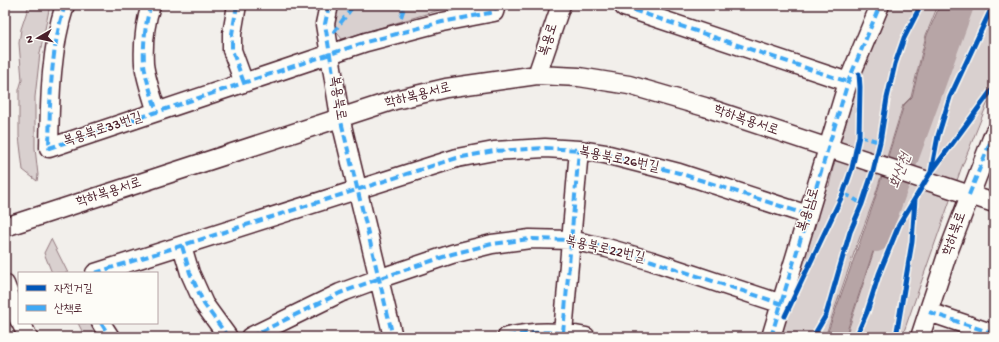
<svg xmlns="http://www.w3.org/2000/svg" width="999" height="342" font-family="'Gochi Hand','Poor Story',sans-serif">
<style>
.green{fill:#d9d0cf;stroke:#92787d}
.water{fill:#b7a5a6;stroke:#8b6f75}
.lines{fill:none;stroke-linecap:round;stroke-linejoin:round}
.river{stroke:#b7a5a6;stroke-width:26}
.minor-casing{stroke:#4a1f2b;stroke-width:21}
.minor{stroke:#fdfcf7;stroke-width:18}
.quiet{stroke:#3fa9f5;stroke-width:4;stroke-dasharray:8 4;stroke-linecap:butt}
.cycleway-casing{stroke:#fdfcf7;stroke-width:8}
.cycleway{stroke:#0057b8;stroke-width:5}
.labels{text-anchor:middle;dominant-baseline:central;stroke-width:3;stroke-linejoin:round;paint-order:stroke}
.street-label{font-size:14px;fill:#4a1f2b;stroke:#fdfcf7}
.water-label{font-size:15px;font-style:italic;fill:#704e56;stroke:#fdfcf7}
</style>
<rect width="100%" height="100%" fill="#f2efeb"/>
<filter id="ink" filterUnits="userSpaceOnUse"><feTurbulence type="fractalNoise" baseFrequency=".025" numOctaves="2"/><feDisplacementMap in="SourceGraphic" scale="8" xChannelSelector="R" yChannelSelector="G"/><feConvolveMatrix kernelMatrix="1 2 1 2 8 2 1 2 1" color-interpolation-filters="sRGB"/></filter>
<g filter="url(#ink)">
<path class="green" d="M29,5H50L40,53L35,97V148L38,175L37,181L23,170L19,136V90L22,80L19,43L21,29Z
M331,5H456L342,39L333,28Z
M889,5H938L926,35L911,97L903,105L874,199L855,250L825,337H779L825,188L829,186L845,115L874,37Z
M961,5H994V87L961,169L902,337H846L908,146Z
M51,239L68,273H52L44,253Z
M78,323H94L103,337H85Z"/>
<path class="water" d="M940,5H960L907,148L845,337H826L873,205L904,105L912,97L927,35Z"/>
<g class="lines">
<path class="river" d="M876,239L961,5"/>
<defs>
<path id="minor" d="M65,5C50,51 50,100 49,148L366,42L442,22L494,12L496,5
M151,5C145,23 143,45 144,64C146,80 152,96 157,112
M237,5L232,34V50L244,83
M329,5L325,24L340,117L393,337
M625,5L624,7L848,82
M537,75L561,5
M5,227L395,100L446,88L537,75L579,77L629,85L705,107L994,203
M182,246L190,273L204,304L228,337
M95,273L457,158L494,151L545,148L579,150L605,154L679,173L808,215
M5,284L19,320
M929,312L994,334
M21,323L28,337
M101,323L110,337
M563,333L579,150
M250,337L340,293L378,279L452,254L492,244L530,239L571,240L607,248L652,261L782,304
M507,337C535,331 558,331 586,337
M771,337L848,82L880,5
M920,337L947,255L994,133"/>
</defs>
<use href="#minor" class="minor-casing"/>
<use href="#minor" class="minor"/>
<path class="quiet" d="M65,5C50,51 50,100 49,148L366,42L442,22L494,12L496,5
M151,5C145,23 143,45 144,64C146,80 152,96 157,112
M237,5L232,34V50L244,83
M329,5L325,24L340,117L393,337
M625,5L624,7L848,82
M401,17L405,5
M333,33L354,5
M859,136L880,142
M843,194L851,197L862,204
M969,195L994,133
M182,246L190,273L204,304L228,337
M95,273L457,158L494,151L545,148L579,150L605,154L679,173L808,215
M929,312L994,334
M101,323L110,337
M563,333L579,150
M250,337L340,293L378,279L452,254L492,244L530,239L571,240L607,248L652,261L782,304
M507,337C535,331 558,331 586,337
M771,337L848,82L880,5"/>
<defs>
<path id="cycleway" d="M932,171L991,91L994,90
M785,316L843,194L852,168L859,136L860,87L859,74
M813,337L826,315L850,232L862,204L873,171L880,142L887,98L895,64L904,38L921,5
M856,337L867,312L879,274L899,225L931,172L938,136L950,97L993,5
M896,337L912,242L915,199"/>
</defs>
<use href="#cycleway" class="cycleway-casing"/>
<use href="#cycleway" class="cycleway"/>
</g>
</g>
<g class="labels">
<g class="street-label">
<text transform="translate(549 40) rotate(-72)">복용로</text>
<text transform="translate(418 96) rotate(-14)">학하복용서로</text>
<text transform="translate(337 98) rotate(81)">복용북로</text>
<text transform="translate(746 121) rotate(19)">학하복용서로</text>
<text transform="translate(103 130) rotate(-18)">복용북로33번길</text>
<text transform="translate(619 160) rotate(12)">복용북로26번길</text>
<text transform="translate(109 193) rotate(-18)">학하복용서로</text>
<text transform="translate(809 210) rotate(-73)">복용남로</text>
<text transform="translate(955 234) rotate(-70)">학하북로</text>
<text transform="translate(605 250) rotate(13)">복용북로22번길</text>
</g>
<g class="water-label">
<text transform="translate(901 171) rotate(-70)">화산천</text>
</g>
</g>
<rect width="999" height="342" fill="none" stroke="#fdfcf7" stroke-width="20"/>
<rect x="10" y="10" width="979" height="322" fill="none" stroke="#4a1f2b" stroke-width="1.5" filter="url(#ink)"/>
<rect x="18" y="272" width="140" height="52" fill="#fdfcf7" stroke="#b5a4a5"/>
<rect x="26" y="285" width="20" height="6" fill="#0057b8" stroke="#b5a4a5"/>
<text x="54" y="292" font-size="12" fill="#4a1f2b">자전거길</text>
<rect x="26" y="305" width="20" height="6" fill="#3fa9f5" stroke="#b5a4a5"/>
<text x="54" y="312" font-size="12" fill="#4a1f2b">산책로</text>
<g transform="translate(38 38) rotate(261)" stroke="#fdfcf7" stroke-width="3" paint-order="stroke">
<path d="M0-3L7 15L0 10L-7 15Z" fill="#4a1f2b"/>
<text y="-6" font-size="11" font-weight="bold" text-anchor="middle" fill="#4a1f2b">N</text>
</g>
</svg>
